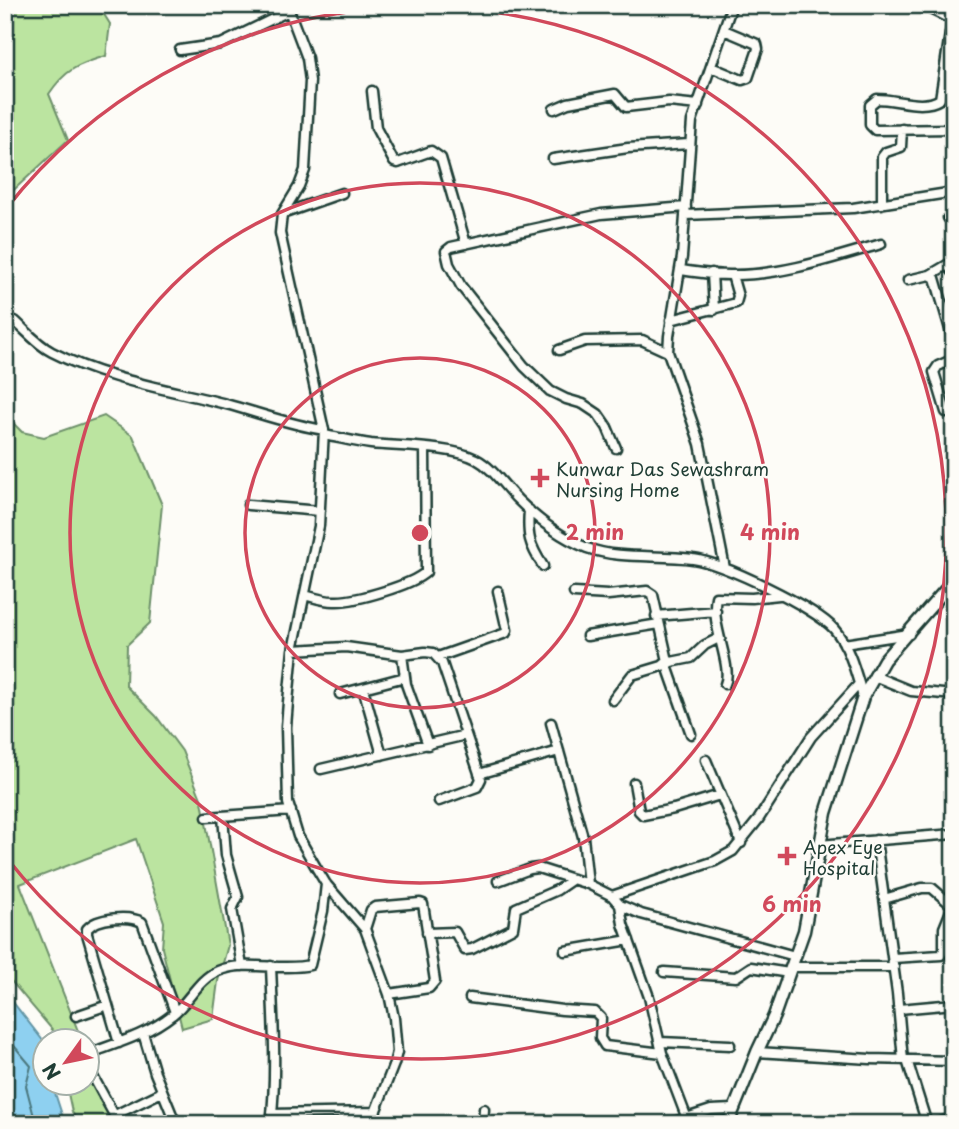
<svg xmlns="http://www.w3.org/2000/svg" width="959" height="1129" font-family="'Playpen Sans',sans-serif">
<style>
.green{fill:#bbe4a0;stroke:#6d906a;stroke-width:2}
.water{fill:#8ed0f0;stroke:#6295a5;stroke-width:2}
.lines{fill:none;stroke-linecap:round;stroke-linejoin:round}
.shore{stroke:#4b787f;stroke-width:2}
.minor-casing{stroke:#1f3d34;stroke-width:13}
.major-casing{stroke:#1f3d34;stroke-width:15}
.minor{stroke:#fdfcf7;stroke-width:8}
.major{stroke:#fdfcf7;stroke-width:10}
.ring{fill:none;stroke:#d1495b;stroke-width:3.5}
.poi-dot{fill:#d1495b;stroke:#fdfcf7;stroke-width:2.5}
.labels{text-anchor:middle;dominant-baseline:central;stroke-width:5;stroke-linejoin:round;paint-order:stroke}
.poi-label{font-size:18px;fill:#1f3d34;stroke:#fdfcf7;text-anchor:start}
.centre{fill:#d1495b;stroke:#fdfcf7;stroke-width:3.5}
.ring-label{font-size:21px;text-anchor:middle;font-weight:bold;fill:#d1495b;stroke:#fdfcf7;stroke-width:5;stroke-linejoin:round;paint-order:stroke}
</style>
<rect width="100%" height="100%" fill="#fdfcf7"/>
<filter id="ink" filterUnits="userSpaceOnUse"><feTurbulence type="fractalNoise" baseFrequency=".0143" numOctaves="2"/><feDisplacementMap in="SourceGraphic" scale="14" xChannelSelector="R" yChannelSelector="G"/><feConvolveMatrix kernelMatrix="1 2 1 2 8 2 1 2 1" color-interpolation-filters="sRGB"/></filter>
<g filter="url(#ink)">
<path class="green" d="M5,5H98L110,24L106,56C78,64 65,70 49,94L68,140L5,198Z
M5,415L22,432L44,437L104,416L133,436L162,505L150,623L127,645L126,686L156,716L182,751L202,801L228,945L218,981L213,1019L182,1028L162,948L164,922L136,839L20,884L82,1041H57L56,1034L5,974Z
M88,1057L111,1118L101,1124H79L72,1112L66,1084H88Z"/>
<path class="water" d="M5,992L44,1042L46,1084H52L65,1124H5Z"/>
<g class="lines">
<path class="shore" d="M5,1035L31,1066L26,1086L36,1124"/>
<defs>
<path id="minor" d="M287,5L307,58L310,81L305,170L299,186L282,214L280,233L324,430L319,526L293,650L288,702L286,727L288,803L298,836L317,869L326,884L365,929L389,994L394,1018L397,1052L394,1064L376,1110L374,1124
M922,5L954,21
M952,20L940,99C923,110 897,99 877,99L870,105V125L875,130L954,129
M180,50L221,44L289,11
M711,67L742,80L748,78L758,49L757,44L724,30
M372,91L376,128L394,162L398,163L431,151L441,158L466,244
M554,109L568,103L615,94L626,107L669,102L698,105
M553,159L628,148L689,144
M882,204V157L886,152L901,147L902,129
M282,214L342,193
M685,215L853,208L954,192
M948,218H954
M680,270C696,272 713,275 730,275C780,276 833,258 881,244
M712,273L714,310
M930,275L947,265L954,273
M908,280L930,275L935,278L954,343
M671,320L736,303L738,296L732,275
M15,321C27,332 38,345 52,352C106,380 168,389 226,404C259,413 291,425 324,430
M559,350L585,341L642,340L668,352
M946,412L934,372L938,366L954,359
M324,435C340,438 356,442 371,444C400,447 451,446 476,459C493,468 504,486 518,500C537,519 562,538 587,548C620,560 658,554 693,559C721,562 816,608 834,629C850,647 856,674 863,697
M616,448L607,427L598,414L583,404L566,399L550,391L524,366L461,286L449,264L446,251L451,247L601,214L686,207
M248,505L320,511
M529,510C527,536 529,544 543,566
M725,568L700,444L668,352L669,336L682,257L692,121L732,5
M574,593L608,595L647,591L653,595L668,661L662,666L632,675L613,700
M305,595C315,598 326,602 337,601C357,601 412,585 426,572L425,448
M656,616L716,611
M587,636L659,624
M844,644L909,634
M293,650L346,647L402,655L425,652L433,653L442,663L481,779L477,787L439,801
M402,655L406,684L428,745
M438,657L506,633L507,630L498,591
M874,676L911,691L954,695
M725,684C733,666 710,624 716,597L752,598L779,595
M363,688L382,755
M340,694L405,677
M551,723L583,837L588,884
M691,734L666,663L691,658L705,645L719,638
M706,760L741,843
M321,769L466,735
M479,774L559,751
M634,783L639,811L643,815L674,809L720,795
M223,816L226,855L238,897L232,909L242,966
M207,817L291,811
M876,840L897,993L903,1060
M819,845L954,834
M498,881L530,869L538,868L588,884L612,896L620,905L641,914L795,956
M612,896L715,861L733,851L758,820L811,737L859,684
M884,899L922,888H932L954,907
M620,905L623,924L649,997L662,1053L689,1124
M365,929L371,910L375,907L420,903L423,904L435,981L429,988L389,994
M427,933L455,932L465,950L472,949L513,928L516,908L557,890L573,879
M565,951L629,940
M893,958L941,955L944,950V928L953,906
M271,966C273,1018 277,1072 271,1124
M791,967H894
M664,972L736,977L751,967L789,973
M470,998L562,1010L595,1012L601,1018L600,1038L605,1046L662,1053
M899,1009L954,1004
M76,1016L108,1005
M143,1033L155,1073L175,1122
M660,1042L730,1045
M119,1043L87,934V929C97,917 129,915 142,922L175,1012
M757,1052L870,1059L954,1061
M907,1060L927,1124
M272,1114L375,1112
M115,1115L162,1092
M119,1124L90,1071C88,1060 91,1057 99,1050C124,1041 151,1032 172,1015C189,1002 198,979 218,971C247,959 280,972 310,965L323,911L326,884
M483,1124L484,1109
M668,1124L711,1110L733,1109
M933,1124L954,1118"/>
<path id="major" d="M728,1124L757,1052L774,1016L804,931L826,813L863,697L884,660L954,580"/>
</defs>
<use href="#minor" class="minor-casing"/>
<use href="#major" class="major-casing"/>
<use href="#minor" class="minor"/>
<use href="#major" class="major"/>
</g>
</g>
<g class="ring">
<circle cx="420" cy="533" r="175"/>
<circle cx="420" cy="533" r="350"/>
<path d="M6 209A526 526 0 1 1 6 857"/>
</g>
<g class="poi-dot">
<path d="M536.5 467.5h7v7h7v7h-7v7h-7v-7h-7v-7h7z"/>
<path d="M783.5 845.5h7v7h7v7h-7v7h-7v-7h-7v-7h7z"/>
</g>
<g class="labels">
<g class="poi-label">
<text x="556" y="468">Kunwar Das Sewashram<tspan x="556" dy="21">Nursing Home</tspan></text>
<text x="803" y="846">Apex Eye<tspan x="803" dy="21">Hospital</tspan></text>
</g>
</g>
<circle cx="420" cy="533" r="10" class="centre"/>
<g class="ring-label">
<text x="595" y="540">2 min</text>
<text x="770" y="540">4 min</text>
<text x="792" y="912">6 min</text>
</g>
<rect width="959" height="1129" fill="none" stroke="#fdfcf7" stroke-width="28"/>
<rect x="14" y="14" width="931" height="1101" fill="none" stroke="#1f3d34" stroke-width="2.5" filter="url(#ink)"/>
<g transform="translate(66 1062) rotate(237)"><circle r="33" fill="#fdfcf7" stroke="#a4b0a9" stroke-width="2"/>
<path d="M0-5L12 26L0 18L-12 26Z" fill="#d1495b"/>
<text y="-10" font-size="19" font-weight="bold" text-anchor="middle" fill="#1f3d34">N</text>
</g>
</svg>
